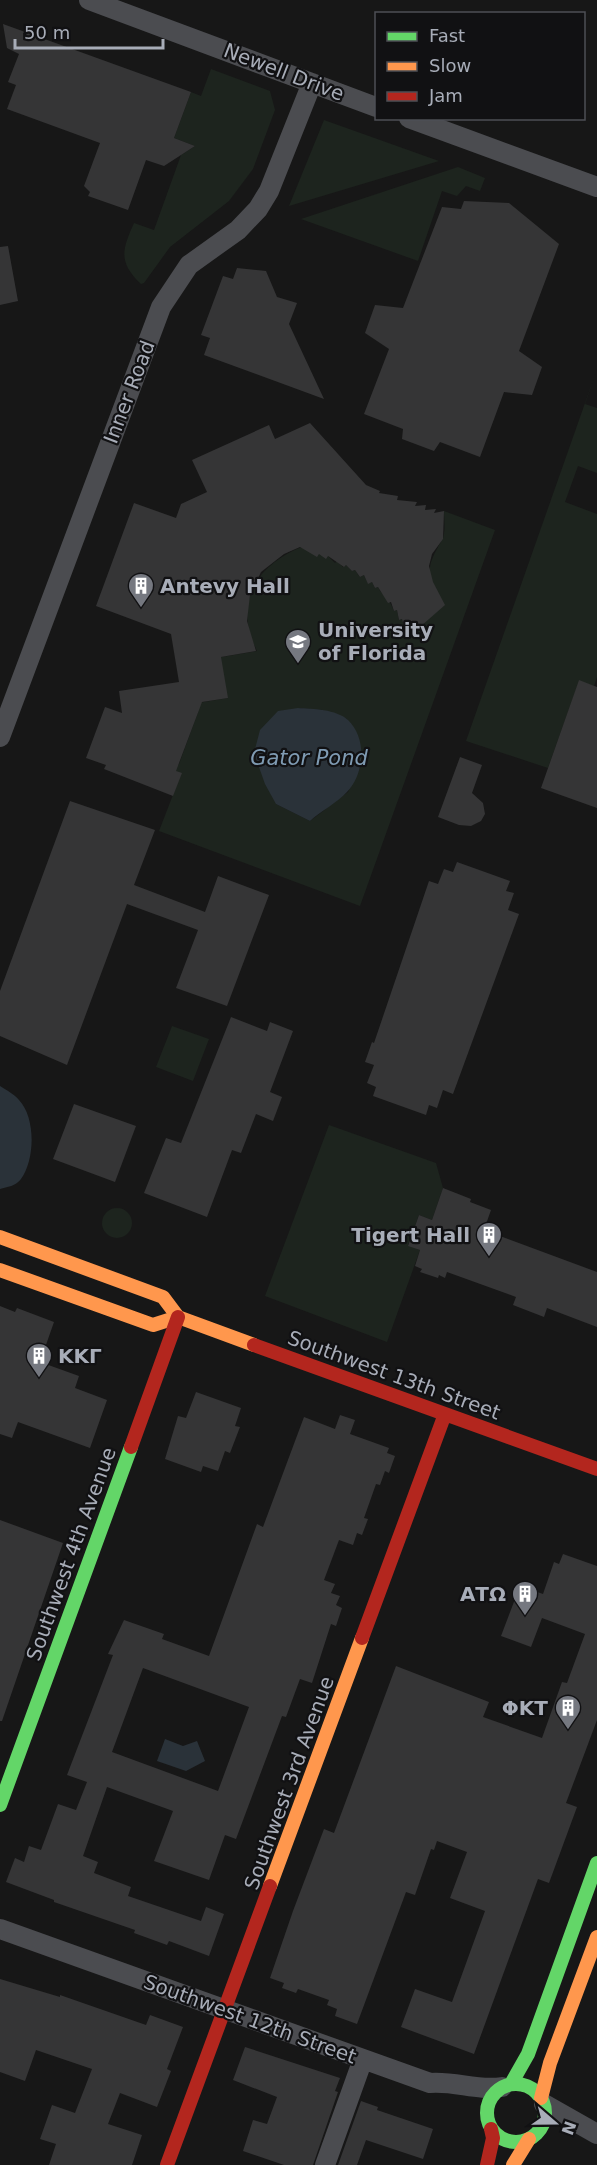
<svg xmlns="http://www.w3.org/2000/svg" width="597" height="2165" font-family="'DejaVu Sans',sans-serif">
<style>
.green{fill:#1d241e;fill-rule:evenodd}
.water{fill:#2a3239}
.building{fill:#353536;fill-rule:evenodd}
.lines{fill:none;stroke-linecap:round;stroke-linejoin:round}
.street{stroke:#4b4c50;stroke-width:20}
.fast{stroke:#63d668;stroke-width:14}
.slow{stroke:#ff974d;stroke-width:14}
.jam{stroke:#b3261e;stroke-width:14}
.labels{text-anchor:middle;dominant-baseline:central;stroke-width:4.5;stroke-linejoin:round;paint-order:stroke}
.street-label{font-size:20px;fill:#a8adb8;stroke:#111113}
.poi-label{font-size:20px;font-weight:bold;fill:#a8adb8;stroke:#111113;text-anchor:start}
.water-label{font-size:21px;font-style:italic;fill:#7f9bb3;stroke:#111113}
</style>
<rect width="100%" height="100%" fill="#171717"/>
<path class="green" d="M211,69L270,91L275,110L253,169L229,201L170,247L144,283L141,284C118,262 122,250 134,223L154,230L181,155L195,146L174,138L191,92L201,96Z
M324,120L439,161L289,206Z
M458,167L485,178L480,191L466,186L457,196L442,191L418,261L301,219Z
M597,369L585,404L597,408V473L578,466L565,502L597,514V677L594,686L579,681L548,768L466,741Z
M444,511L495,530L360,906L159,831L181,774L173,770L179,764L198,712V703L228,698L204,660L257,651C232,602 257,564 304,546L328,556L335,563L337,561L343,567L346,565L352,571L355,570L360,577L364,575L368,583L372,582L375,588L378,587C383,597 390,599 394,611L397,610L399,620L402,619L404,627L407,626L412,634L444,605C427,573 424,571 442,540C446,533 444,519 444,511ZM298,708L322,710L347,719L360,768L348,792L310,821L276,804Z
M172,1026L209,1039L193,1081L156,1067Z
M329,1125L436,1163L443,1188L432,1220L419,1215L408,1245L420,1250L387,1342L265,1296Z
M102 1223a15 15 0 1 1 30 0a15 15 0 1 1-30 0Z"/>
<path class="water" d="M298,708C313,709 336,709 348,720C367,738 365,773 347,792C337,803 321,811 310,821L276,804L265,784L254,753L260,730L278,711Z
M0,1086C6,1090 14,1094 19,1100C36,1118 35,1160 21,1179C16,1186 7,1187 0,1189Z
M165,1739L183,1746L197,1741L205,1761L186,1771L157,1761Z"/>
<path class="building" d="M3,24L191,92L174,138L195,146L164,166L146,160L128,210L88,196L90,192L84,186L100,143L7,109L16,85L8,82L19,54L7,48Z
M464,201L509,203L559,244L519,351L542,367L532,395L504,392L480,457L440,442L434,451L402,439L403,429L364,414L389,349L365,333L375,305L403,308L442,207L461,209Z
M8,246L18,301L0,305V247Z
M237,268L266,271L277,297L297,303L289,324L324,399L204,355L210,338L201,335L223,276L233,279Z
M310,423L366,485L380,491L379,493L398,496L397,500L417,502L415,506L426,505L425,510L436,509L434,513L444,511L443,539L432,554L429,566L433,582L445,605L412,634L407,626L404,627L402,619L399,620L397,610L394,611L391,602L388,603L378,587L375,588L372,582L368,584L364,575L360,577L355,570L352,571L346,565L344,567L328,556L326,559L319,554L317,557L300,547L284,554L261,572L250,595L247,621L256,651L221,657L228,698L202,702L176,771L182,773L173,796L104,769L106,765L86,758L105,707L122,713L119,691L179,682L171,634L96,606L134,503L176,518L181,504L207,492L192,460L269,425L275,439Z
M579,680L597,687V808L541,788Z
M460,757L482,765L472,793L483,803L485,814L481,821L471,826L459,825L438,817Z
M70,801L155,830L134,885L205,912L218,876L269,895L227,1006L176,988L198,930L127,904L67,1065L0,1036V991Z
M457,862L510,881L506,891L514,893L508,910L519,914L453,1094L443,1090L437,1108L429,1105L426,1115L373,1096L376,1087L367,1083L374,1065L365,1062L372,1042L374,1043L429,881L438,884L444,869L453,872Z
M231,1017L267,1031L270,1022L293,1031L270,1092L282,1097L273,1121L256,1114L241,1153L232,1150L207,1217L144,1193L166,1138L181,1143Z
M74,1104L136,1126L115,1182L53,1159Z
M443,1188L471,1199L470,1202L491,1210L485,1227L501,1233L500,1236L597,1272V1327L547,1308L544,1317L513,1305L516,1297L447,1272L445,1278L439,1275L438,1278L420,1272L422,1269L415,1266L420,1250L408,1246L419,1215L432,1220Z
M0,1306L15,1312L17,1308L54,1322L40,1362L79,1376L75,1388L107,1400L90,1448L18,1422L12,1438L0,1434Z
M196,1392L241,1408L235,1426L240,1427L230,1453L225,1451L218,1471L203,1466L201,1472L165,1459L178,1416L186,1418Z
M340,1415L355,1420L350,1434L389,1448L387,1453L395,1456L389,1473L385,1471L380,1485L376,1484L364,1518L368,1519L362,1535L357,1533L353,1545L339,1540L324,1580L335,1584L331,1593L340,1596L336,1605L342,1608L336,1626L331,1624L312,1683L300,1679L286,1717L282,1716L236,1839L225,1835L209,1880L154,1861L173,1811L107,1787L83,1856L98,1862L94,1873L131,1887L128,1896L201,1921L206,1907L224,1914L209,1956L169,1941L167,1945L134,1933L135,1930L54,1902V1900L6,1882L15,1858L24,1862L29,1846L41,1850L58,1804L76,1810L87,1782L67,1775L113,1655L108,1654L124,1620L164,1634L162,1639L209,1656L257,1524L263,1527L304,1417L335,1429ZM143,1668L249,1707L218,1791L112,1752Z
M0,1520L63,1543L2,1721H0Z
M563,1554L597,1566V1720L566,1803L577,1807L549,1883L538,1879L474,2054L401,2027L415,1989L452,2002L485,1911L450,1898L467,1852L437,1841L434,1850L431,1849L415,1895L406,1892L357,2024L335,2016L337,2009L327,2005L329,2000L298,1989L296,1993L282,1988L284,1983L270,1978L293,1911L324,1829L334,1833L396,1666L489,1702L483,1717L542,1738L562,1682L567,1683L585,1634L542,1618L531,1647L501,1636L520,1586L543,1594L554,1562L559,1564Z
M0,1979L60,1997V1995L146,2025L150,2015L183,2027L167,2069L171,2071L157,2107L120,2093L108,2124L142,2135L132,2165H49L56,2144L40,2139L52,2105L75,2113L92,2069L36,2050L25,2081L0,2072Z
M245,2047L340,2078L335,2091L338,2092L313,2165H284L243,2151L253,2120L267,2124L277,2097L233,2080Z
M361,2101L378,2107L377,2110L433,2129L423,2159L366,2140L357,2165H338Z"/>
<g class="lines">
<path class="street" d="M89,0L376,107
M409,118L597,187
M0,737L161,307L189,265L238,230L258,209L269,191L312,83
M0,1929L430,2083C456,2081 477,2091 502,2087
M544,2104L597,2134
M325,2165L363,2059"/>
<path class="fast" d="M0,1805L131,1447
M487 2113a29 29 0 1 1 58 0a29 29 0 1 1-58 0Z
M511,2084L528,2054L597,1863"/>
<path class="slow" d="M0,1237L163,1297L178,1317L254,1345
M0,1270L153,1325L178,1317
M270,1886L362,1638
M541,2098L550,2063L597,1937
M513,2165L529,2139"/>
<path class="jam" d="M254,1345L597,1469
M131,1447L178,1317
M362,1638L445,1414
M167,2165L270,1886
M487,2165L493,2138L491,2129"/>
</g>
<defs>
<symbol id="building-pin" viewBox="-11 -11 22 30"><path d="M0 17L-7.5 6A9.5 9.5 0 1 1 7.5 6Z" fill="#757880" stroke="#111113"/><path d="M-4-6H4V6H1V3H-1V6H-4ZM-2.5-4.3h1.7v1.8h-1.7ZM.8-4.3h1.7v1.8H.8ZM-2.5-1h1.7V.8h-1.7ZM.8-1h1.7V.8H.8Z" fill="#fff"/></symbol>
<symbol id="university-pin" viewBox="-11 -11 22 30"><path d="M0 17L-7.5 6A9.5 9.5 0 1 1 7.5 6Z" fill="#757880" stroke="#111113"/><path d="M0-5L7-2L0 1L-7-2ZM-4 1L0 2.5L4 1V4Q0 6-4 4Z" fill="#fff"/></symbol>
</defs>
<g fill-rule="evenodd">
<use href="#building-pin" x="126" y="571" width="30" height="40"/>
<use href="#university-pin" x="283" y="627" width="30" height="40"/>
<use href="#building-pin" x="474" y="1220" width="30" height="40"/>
<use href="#building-pin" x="24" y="1341" width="30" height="40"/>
<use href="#building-pin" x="510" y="1579" width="30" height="40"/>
<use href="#building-pin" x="553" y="1693" width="30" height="40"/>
</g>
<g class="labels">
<g class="street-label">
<text transform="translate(284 72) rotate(21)">Newell Drive</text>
<text transform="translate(129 392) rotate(-69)">Inner Road</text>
<text transform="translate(394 1375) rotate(20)">Southwest 13th Street</text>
<text transform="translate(71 1554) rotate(-70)">Southwest 4th Avenue</text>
<text transform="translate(289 1783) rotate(-70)">Southwest 3rd Avenue</text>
<text transform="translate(250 2019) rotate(20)">Southwest 12th Street</text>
</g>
<g class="poi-label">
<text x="160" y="586">Antevy Hall</text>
<text x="318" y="630">University<tspan x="318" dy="23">of Florida</tspan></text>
<text x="470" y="1235" text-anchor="end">Tigert Hall</text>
<text x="58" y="1356">ΚΚΓ</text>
<text x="506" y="1594" text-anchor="end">ΑΤΩ</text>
<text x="548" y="1708" text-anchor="end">ΦΚΤ</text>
</g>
<g class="water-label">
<text x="309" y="758">Gator Pond</text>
</g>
</g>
<rect x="375" y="12" width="210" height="108" fill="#111113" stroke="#4d4f55" stroke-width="1.5"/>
<rect x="387" y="32" width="30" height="9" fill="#63d668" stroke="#4d4f55" stroke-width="1.5"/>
<text x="429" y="42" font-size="18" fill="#a8adb8">Fast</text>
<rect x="387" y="62" width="30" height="9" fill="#ff974d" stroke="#4d4f55" stroke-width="1.5"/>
<text x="429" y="72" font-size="18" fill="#a8adb8">Slow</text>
<rect x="387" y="92" width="30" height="9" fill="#b3261e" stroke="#4d4f55" stroke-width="1.5"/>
<text x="429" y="102" font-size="18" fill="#a8adb8">Jam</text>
<g transform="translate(555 2123) rotate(110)" stroke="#111113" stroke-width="4.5" paint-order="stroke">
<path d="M0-4.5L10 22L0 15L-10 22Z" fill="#a8adb8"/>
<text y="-9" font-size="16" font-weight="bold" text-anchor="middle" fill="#a8adb8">N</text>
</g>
<path d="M15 39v9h148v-9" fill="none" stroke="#a8adb8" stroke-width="3"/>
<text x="24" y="39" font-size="18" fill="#a8adb8" stroke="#111113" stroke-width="4.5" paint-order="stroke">50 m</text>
</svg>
